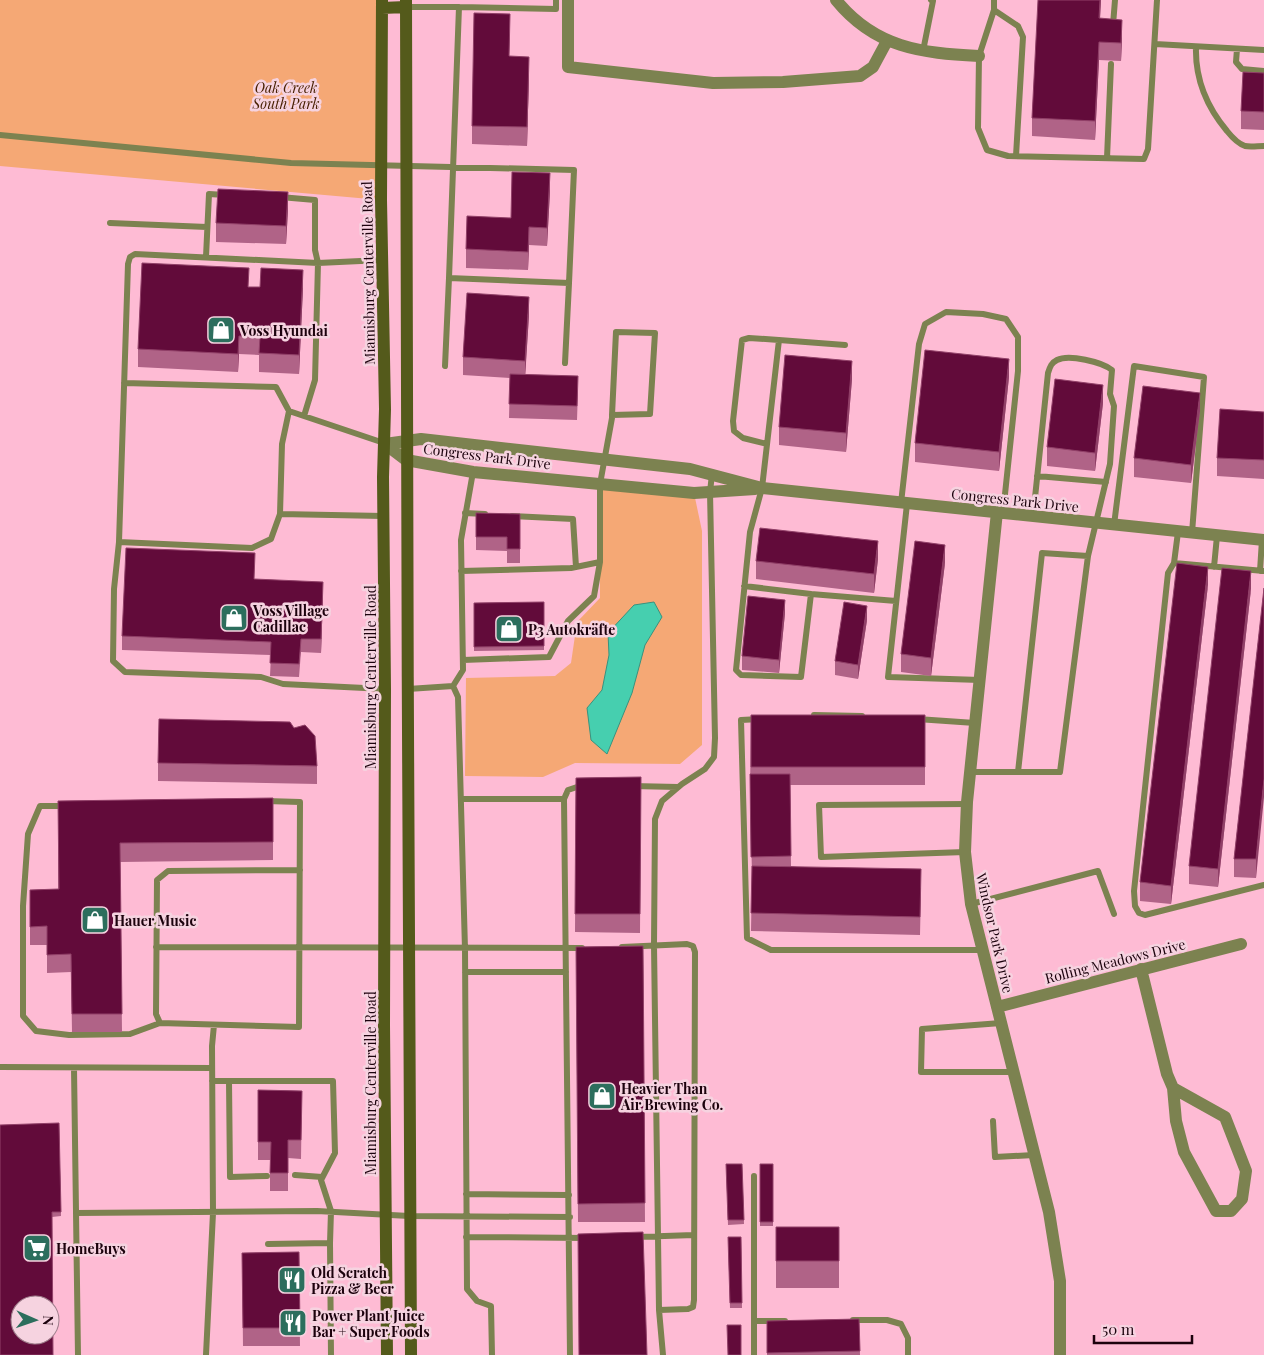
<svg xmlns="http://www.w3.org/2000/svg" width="1264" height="1355" font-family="'Playfair Display',serif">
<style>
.green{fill:#f5a875}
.water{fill:#46cfaf;stroke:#39927e}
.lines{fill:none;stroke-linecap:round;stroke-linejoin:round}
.service{stroke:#7c8250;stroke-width:6}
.minor{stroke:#7c8250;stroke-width:12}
.secondary{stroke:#545a1b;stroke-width:12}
.wall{fill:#b06387}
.shaded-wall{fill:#914068}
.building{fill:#620b3a;stroke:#914068;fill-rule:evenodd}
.labels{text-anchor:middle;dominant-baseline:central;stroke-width:5;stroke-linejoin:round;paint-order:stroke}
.park-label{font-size:14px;font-style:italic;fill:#471f00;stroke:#f6d3e0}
.street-label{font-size:14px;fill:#1c020d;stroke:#f6d3e0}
.poi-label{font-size:14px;font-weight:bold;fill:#1c020d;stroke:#f6d3e0;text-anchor:start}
</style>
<rect width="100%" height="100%" fill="#febbd4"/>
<path class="green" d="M0,0H382L381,200L0,166Z
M600,484L694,493L702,531V745L680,764L575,763L543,777L465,776L466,678L555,676L571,663L577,622L600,598Z"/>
<path class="water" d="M654,602L662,617L645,645L632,693L607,754L591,740L587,708L602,690L609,655L608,633L634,605Z"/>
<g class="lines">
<path class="service" d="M994,0V10L979,56L978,128L987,150L1008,156L1144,159L1148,149L1157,0
M459,7L556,9V0
M994,10L1018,26L1023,37L1016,156
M1113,25L1115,0
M1155,44L1264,50
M1196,47C1195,79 1206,106 1227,131C1231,136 1239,144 1245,146C1250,147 1258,146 1264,146
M1237,49L1236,62L1242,69L1264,71
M923,51L933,1L931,0
M0,135L291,163L574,170L569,283L449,278L459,7H406
M1107,158L1111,64
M280,197L315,200V250L318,263L315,380L304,416
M110,223L207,227
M206,257L209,194L225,195
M382,260L318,263L135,254L130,257L128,264L119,542L114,589L113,661L125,672L261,677L283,684L385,689
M845,345L779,340L762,488L750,532L736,670L741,675L801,677L811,594L896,601
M565,363L569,283
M445,366L449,278
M124,383L276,387L289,411L384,443
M767,444L743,438L734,431L733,421L742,340L749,338L779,340
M1037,476L1106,482
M901,503L919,344L925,324L946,312L983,314L1006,319L1018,337V371L1003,513
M907,504L888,677L980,680
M465,513L485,514
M280,514L282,444L289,411
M512,516L573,519L576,567
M1114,525L1134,366L1204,377L1192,533
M1178,532L1174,563L1264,571
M119,542L252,548L271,539L280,514L383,516
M1174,563L1168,573L1134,891L1135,906L1139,913L1145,915L1264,885
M1214,567L1217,536
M461,571L571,568L600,562
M1260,571L1262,540
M744,586L811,594
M463,660L549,657L568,621L594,596L600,562V484L612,418V415L616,332L655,333L650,414L612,415
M453,686L458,697L465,949L467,1289L477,1301L491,1306L492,1355
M408,689L453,686L463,670L461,540L473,472
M814,715L862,716
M760,719L741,720L747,938L771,950H982
M917,719L975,723
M970,772H1060L1088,556L1110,464L1114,406L1110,394L1112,370C1102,362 1069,354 1057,360C1051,363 1050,367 1048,373L1033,517
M1018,772L1042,553L1088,556
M632,786L678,787
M462,799H564
M266,801L300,802L299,1027L160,1023L156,1014L157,880L168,871L300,870
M65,806H40L28,834L23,906V1016L36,1031L69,1035L130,1034L160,1023
M965,852L821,857L819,805L967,804
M971,904L1098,871L1114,914
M156,947L582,948
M622,947L687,944L693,946L695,952L694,1300L693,1307L688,1309L659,1310
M465,972H566
M1001,1023L922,1029L921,1072H1013
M0,1067L212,1068
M74,1068L78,1355
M212,1081H333L335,1153L321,1180L331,1211L330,1243
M229,1081L230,1177L267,1176
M993,1121L995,1157L1034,1155
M295,1175L322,1177
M754,1176V1355
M466,1194L569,1195
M76,1213L317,1211L409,1216L570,1217
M466,1237L585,1238
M635,1237L694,1235
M268,1244L330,1243L331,1355
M853,1320H887L901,1324L908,1338V1355
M754,1321H785
M206,1355L213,1213L212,1046L214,1025
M570,1355L564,799L568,790L583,785
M663,1355L659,1310L654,945L655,819L662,801L682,784L705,769L714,757L715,738L710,492L712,474"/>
<path class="minor" d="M568,0V67L713,83L783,82L860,76L873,67L887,41
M836,0C875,48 921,53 979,56
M385,444L421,439L690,469L762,488L1264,540
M385,444L406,460L473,472L694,493L755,489
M997,512L967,802L965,852L971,904L1049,1212L1060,1281V1355
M1141,969L1167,1074L1173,1088L1176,1121L1184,1152L1216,1211H1231L1242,1199L1246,1171L1225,1117L1173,1088
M997,1007L1241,944"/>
<path class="secondary" d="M382,0L381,200L385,409L383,477L385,689L384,1025L387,1355
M406,0C409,452 406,903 411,1355
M382,8L406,7"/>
</g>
<path class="wall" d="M1039,0H1101L1100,18L1122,38L1121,61L1099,60L1095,140L1032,136V118Z
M510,32L509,56L529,75L527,146L472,144V126Z
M1264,73V130L1241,129V111Z
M550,191L547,246L529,245L528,270L466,268V249Z
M288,210L286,244L216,242V223Z
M249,287L303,288L299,374L259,372V355L239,354L238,372L138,367V349Z
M529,315L525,375L578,390L577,420L509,418L510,378L463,375V357Z
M1009,377L999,471L915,462V443Z
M852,379L846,452L779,445V427Z
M1103,403L1095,471L1047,466V447Z
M1200,411L1191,483L1134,477V458Z
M1264,412V479L1217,476V458Z
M476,513L520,514V563H507V551L476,550Z
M878,559L874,593L756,579V561Z
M945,563L931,676L901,672V654Z
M255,579L323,596L321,653L301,652L299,677L270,676L271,655L122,650V636Z
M1208,585L1171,904L1140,901V882Z
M1264,588L1256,878L1234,877V859Z
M1251,589L1218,887L1189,884V866Z
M544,602V650L474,651V603Z
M785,613L779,673L742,670V656Z
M867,620L858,679L835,675V661Z
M751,715H925V785H790L791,866L921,888L920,935L751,931L752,875L750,792Z
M158,763L317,766V784L158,781Z
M641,777L640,933L575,932L576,778Z
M273,798V860L120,862L122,1032H72L71,972L47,973V945H30V890L58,889V801Z
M643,946L645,1222H578L576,947Z
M258,1090L302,1091L301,1159L288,1158V1191H270V1160H258Z
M59,1123L61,1216L52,1217L0,1355Z
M726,1164H742L744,1224L728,1225Z
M760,1164H773V1226H760Z
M776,1227H839V1288H776Z
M728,1237H741L742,1308H730Z
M299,1252L300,1346H243L242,1253Z
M859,1319L860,1355H767V1321Z"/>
<path class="shaded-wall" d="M1100,0H1101L1099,37V18Z
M1122,20V38L1121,61V43Z
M1099,42V60L1095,140V121Z
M529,57V75L527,146V127Z
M550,173V191L547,246V228Z
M288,192V210L286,244V226Z
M529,227V245L528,270V252Z
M303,270V288L299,374V355Z
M529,297V315L525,379V361Z
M239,336V354L238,372V354Z
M1009,359V377L999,471V452Z
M852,361V379L846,452V433Z
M1103,385V403L1095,471V453Z
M1200,393V411L1191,483V465Z
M878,541V559L874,593V574Z
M945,545V563L931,676V658Z
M1208,567V585L1171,904V886Z
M1251,571V589L1218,887V869Z
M323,582V596L321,653V639Z
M785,600V613L779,673V660Z
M867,606V620L858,679V665Z
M1264,779V797L1256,878V859Z"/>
<path class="building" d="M1038,0H1100L1099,18L1122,20L1121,43L1099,42L1095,121L1032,118Z
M474,13L510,14L509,56L529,57L527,127L472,126Z
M1243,72L1264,73V112L1241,111Z
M512,172L550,173L547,228L529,227L528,252L466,249L467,216L511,218Z
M218,189L288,192L286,226L216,223Z
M142,263L249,268L248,287H260L261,268L303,270L299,355L259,353L260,337L239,336L238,354L138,349Z
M467,293L529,297L525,361L463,357Z
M925,350L1009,359L999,452L915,443Z
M785,355L852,361L846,433L779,427Z
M510,374L578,376L577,406L509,404Z
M1055,379L1103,385L1095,453L1047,447Z
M1143,386L1200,393L1191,465L1134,458Z
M1220,409L1264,412V460L1217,458Z
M476,513L520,514V549H507V537H476Z
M760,528L878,541L874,574L756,561Z
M915,541L945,545L931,658L901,654Z
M126,548L255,553L254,579L323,582L321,639H301L299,664L270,663L271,642L122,636Z
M1177,563L1208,567L1171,886L1140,882Z
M1222,568L1251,571L1218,869L1189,866Z
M1264,588V779L1256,859H1234Z
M748,596L785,600L779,660L742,656Z
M544,602V646L474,647V603Z
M844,602L867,606L858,665L835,661Z
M751,715H925V767H751Z
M159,719L290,722L294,728L305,725L315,736L317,766L158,763Z
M750,774H790L791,856L751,857Z
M641,777L640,914H575L576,778Z
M273,798V842L120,843L122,1014H72L71,954L47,955V926L30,927V890L59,889L58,801Z
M752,866L921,869L920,917L751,913Z
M643,946L645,1203L578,1204L576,947Z
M258,1090L302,1091L301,1140H288V1173H270L271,1142H258Z
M59,1123L61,1212H52L53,1355H0V1125ZM20,1305H50V1335H20Z
M726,1164H742L744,1220H728Z
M760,1164H773V1222H760Z
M776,1227H839V1261H776Z
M643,1232L647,1355H579L578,1234Z
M728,1237H741L742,1303H730Z
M299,1252L300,1328H243L242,1253Z
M859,1319L860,1351L767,1353V1321Z
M727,1325H741V1355H728Z"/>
<defs>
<symbol id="shop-square" viewBox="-11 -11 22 22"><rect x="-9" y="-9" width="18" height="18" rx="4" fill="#2c6e5d" stroke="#f6d3e0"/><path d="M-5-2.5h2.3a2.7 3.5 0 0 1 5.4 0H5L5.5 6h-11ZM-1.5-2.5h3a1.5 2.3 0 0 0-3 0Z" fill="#fff"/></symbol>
<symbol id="supermarket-square" viewBox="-11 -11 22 22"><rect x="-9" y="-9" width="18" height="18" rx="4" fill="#2c6e5d" stroke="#f6d3e0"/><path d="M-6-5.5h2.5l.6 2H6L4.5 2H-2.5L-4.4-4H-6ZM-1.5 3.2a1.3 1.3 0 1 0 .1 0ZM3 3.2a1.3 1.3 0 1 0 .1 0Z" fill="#fff"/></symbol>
<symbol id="restaurant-square" viewBox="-11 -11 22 22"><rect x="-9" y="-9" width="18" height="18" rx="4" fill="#2c6e5d" stroke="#f6d3e0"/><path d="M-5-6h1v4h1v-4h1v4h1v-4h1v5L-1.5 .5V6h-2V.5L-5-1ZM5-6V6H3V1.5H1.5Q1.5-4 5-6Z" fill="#fff"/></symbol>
</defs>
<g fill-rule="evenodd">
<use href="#shop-square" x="205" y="314" width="32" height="32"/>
<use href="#shop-square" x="218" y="602" width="32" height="32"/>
<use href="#shop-square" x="493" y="613" width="32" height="32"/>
<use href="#shop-square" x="79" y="904" width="32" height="32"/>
<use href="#shop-square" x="586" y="1080" width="32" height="32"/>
<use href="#supermarket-square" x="21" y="1232" width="32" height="32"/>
<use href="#restaurant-square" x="276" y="1264" width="32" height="32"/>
<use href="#restaurant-square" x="277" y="1307" width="32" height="32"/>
</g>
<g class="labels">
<g class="park-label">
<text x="286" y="87">Oak Creek<tspan x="286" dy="16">South Park</tspan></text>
</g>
<g class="street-label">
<text transform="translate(368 273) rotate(-91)">Miamisburg Centerville Road</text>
<text transform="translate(487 456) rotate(7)">Congress Park Drive</text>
<text transform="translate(1015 500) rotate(6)">Congress Park Drive</text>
<text transform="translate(370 677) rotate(-90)">Miamisburg Centerville Road</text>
<text transform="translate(995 933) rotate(77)">Windsor Park Drive</text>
<text transform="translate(1115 961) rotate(-14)">Rolling Meadows Drive</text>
<text transform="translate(370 1083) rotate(-90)">Miamisburg Centerville Road</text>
</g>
<g class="poi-label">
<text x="240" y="330">Voss Hyundai</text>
<text x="253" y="610">Voss Village<tspan x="253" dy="16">Cadillac</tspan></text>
<text x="528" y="629">P3 Autokräfte</text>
<text x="114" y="920">Hauer Music</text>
<text x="621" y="1088">Heavier Than<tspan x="621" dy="16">Air Brewing Co.</tspan></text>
<text x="56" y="1248">HomeBuys</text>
<text x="311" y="1272">Old Scratch<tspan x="311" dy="16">Pizza &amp; Beer</tspan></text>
<text x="312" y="1315">Power Plant Juice<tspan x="312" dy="16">Bar + Super Foods</tspan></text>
</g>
</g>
<g transform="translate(35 1320) rotate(92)"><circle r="24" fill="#f6d3e0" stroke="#9f7f8c"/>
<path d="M0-4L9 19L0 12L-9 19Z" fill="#2c6e5d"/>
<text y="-8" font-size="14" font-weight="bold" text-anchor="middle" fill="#1c020d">N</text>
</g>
<path d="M1094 1335v8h98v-8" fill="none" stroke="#1c020d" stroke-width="2.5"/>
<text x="1102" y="1335" font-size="15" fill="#1c020d" stroke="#f6d3e0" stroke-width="4" paint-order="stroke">50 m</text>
</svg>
